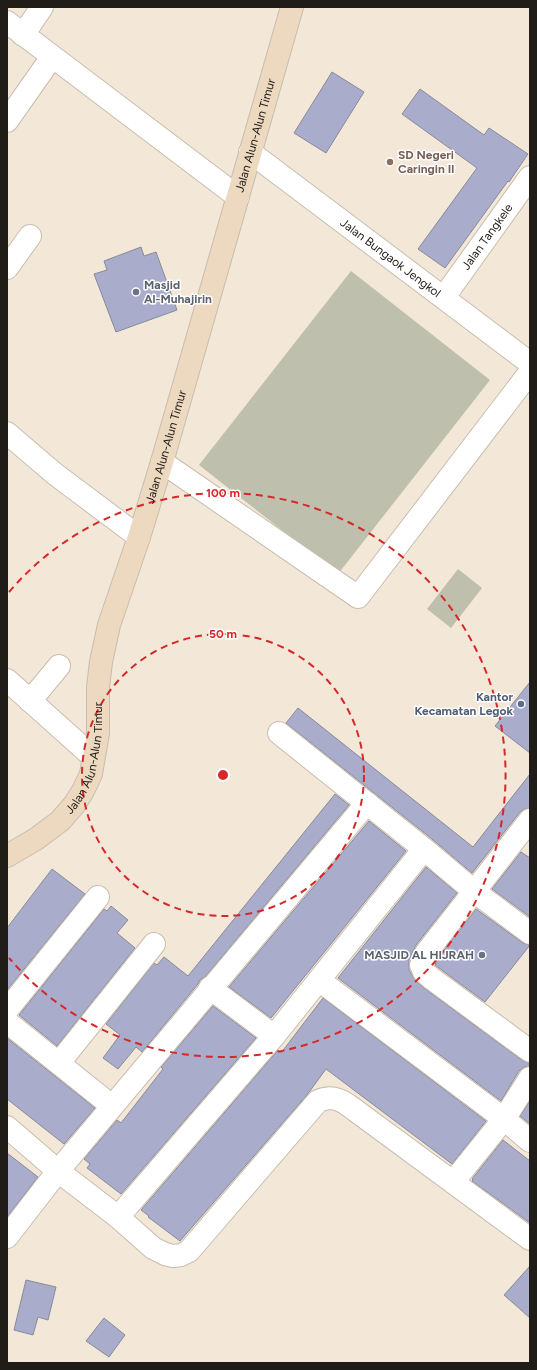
<svg xmlns="http://www.w3.org/2000/svg" width="537" height="1370" font-family="Figtree,sans-serif">
<style>
.green{fill:#bebfac}
.building{fill:#a9accb;stroke:#888a9a}
.lines{fill:none;stroke-linecap:round;stroke-linejoin:round}
.street-casing{stroke:#c8bdae;stroke-width:24}
.secondary-casing{stroke:#c8bdae;stroke-width:24}
.street{stroke:#fff;stroke-width:22}
.secondary{stroke:#ecd9c0;stroke-width:22}
.ring{fill:none;stroke:#d62828;stroke-width:2;stroke-dasharray:7 5}
.education-dot{fill:#8d6e63;stroke:#fff;stroke-width:1.5}
.worship-dot{fill:#6b7280;stroke:#fff;stroke-width:1.5}
.service-dot{fill:#5c6f8a;stroke:#fff;stroke-width:1.5}
.labels{text-anchor:middle;dominant-baseline:central;stroke-width:3;stroke-linejoin:round;paint-order:stroke}
.street-label{font-size:12px;fill:#201c17;stroke:#fff}
.education-label{font-size:12px;font-weight:bold;fill:#785e54;stroke:#fff;text-anchor:start}
.worship-label{font-size:12px;font-weight:bold;fill:#5b616d;stroke:#fff;text-anchor:start}
.service-label{font-size:12px;font-weight:bold;fill:#4e5e75;stroke:#fff;text-anchor:end}
.centre{fill:#d62828;stroke:#fff;stroke-width:2}
.ring-label{font-size:12px;text-anchor:middle;font-weight:bold;fill:#d62828;stroke:#fff;stroke-width:3;stroke-linejoin:round;paint-order:stroke}
</style>
<rect width="100%" height="100%" fill="#f3e7d8"/>
<path class="green" d="M351,271L490,380L338,574L199,465Z
M458,569L482,588L451,628L427,609Z"/>
<path class="building" d="M332,72L364,92L326,153L294,133Z
M420,89L484,135L489,128L528,154L509,182L508,181L445,268L418,249L477,168L402,114Z
M141,247L144,256L156,252L177,310L116,332L94,274L107,270L104,261Z
M530,682V753L495,726Z
M298,708L473,847L530,774V808L525,809L520,812L472,873L432,839L286,723Z
M335,794L349,805L205,977L200,980L198,984L142,1052L136,1047L118,1069L103,1058L120,1035L106,1024L154,963L157,965L164,957L188,976Z
M369,821L406,851L271,1018L229,987Z
M521,852L530,858V917L492,889Z
M426,867L457,893L416,945L409,960V970L416,981L424,988L523,1061L530,1063V1066L524,1067L519,1071L501,1101L338,978Z
M52,869L85,894L7,990V928Z
M111,906L128,920L117,933L135,948L57,1046L19,1015L104,909L107,911Z
M476,909L523,943L530,945L485,1002L435,965L437,959Z
M323,998L486,1121L452,1164L326,1069L307,1095L180,1241L148,1217L149,1216L141,1210L278,1050L281,1053Z
M213,1006L256,1038L121,1194L87,1168L90,1164L84,1159L117,1120L121,1123L163,1069L161,1067Z
M7,1038L95,1108L64,1144L7,1099Z
M530,1101V1124L520,1116Z
M503,1140L530,1161V1223L472,1181L473,1180L472,1179Z
M7,1153L38,1177L7,1217Z
M530,1266V1318L504,1295Z
M26,1280L56,1287L48,1320L38,1317L33,1335L14,1330Z
M104,1318L125,1335L109,1357L86,1341Z"/>
<g class="lines">
<defs>
<g id="street">
<path d="M7,22L238,197"/>
<path d="M23,35L42,7"/>
<path d="M7,121L52,57"/>
<path id="s1" d="M250,152L530,363"/>
<path d="M7,268L30,236"/>
<path id="s2" d="M444,297L530,177"/>
<path d="M7,433L55,474L139,537"/>
<path d="M162,462L358,597L530,372"/>
<path d="M7,680L93,757"/>
<path d="M30,701L59,666"/>
<path d="M279,733L424,849L475,892L530,933"/>
<path d="M530,820L426,953L421,965L424,972L431,978L530,1051"/>
<path d="M319,980L504,1119L530,1141"/>
<path d="M210,988L274,1036"/>
<path d="M7,1010L98,897"/>
<path d="M7,1022L112,1106"/>
<path d="M59,1063L154,944"/>
<path d="M7,1127L58,1171L118,1217L153,1248L165,1254L173,1256L181,1255L189,1251L318,1101C329,1096 338,1098 348,1105L530,1239"/>
<path d="M453,1182L504,1119L530,1078"/>
<path d="M118,1217L274,1036L424,849"/>
<path d="M7,1237L58,1171L367,803"/>
</g>
<g id="secondary">
<path id="s3" d="M7,856L36,839L60,821L74,805L83,791L91,774L98,733V687L101,662L109,625L139,537L162,462L292,7"/>
</g>
</defs>
<use href="#street" class="street-casing"/>
<use href="#secondary" class="secondary-casing"/>
<use href="#street" class="street"/>
<use href="#secondary" class="secondary"/>
</g>
<g class="ring">
<circle cx="223" cy="775" r="141"/>
<path d="M9 592A282 282 0 1 1 9 958"/>
</g>
<circle class="education-dot" cx="390" cy="162" r="4"/>
<g class="worship-dot">
<circle cx="136" cy="292" r="4"/>
<circle cx="482" cy="955" r="4"/>
</g>
<circle class="service-dot" cx="521" cy="704" r="4"/>
<g class="labels">
<g class="street-label">
<text stroke="none"><textPath href="#s3" startOffset="782">Jalan Alun-Alun Timur</textPath></text>
<text stroke="none"><textPath href="#s2" startOffset="74">Jalan Tangkele</textPath></text>
<text stroke="none"><textPath href="#s1" startOffset="176">Jalan Bungaok Jengkol</textPath></text>
<text stroke="none"><textPath href="#s3" startOffset="458">Jalan Alun-Alun Timur</textPath></text>
<text stroke="none"><textPath href="#s3" startOffset="134">Jalan Alun-Alun Timur</textPath></text>
</g>
<g class="education-label">
<text x="398" y="155">SD Negeri<tspan x="398" dy="14">Caringin II</tspan></text>
</g>
<g class="worship-label">
<text x="144" y="285">Masjid<tspan x="144" dy="14">Al-Muhajirin</tspan></text>
<text x="474" y="955" text-anchor="end">MASJID AL HIJRAH</text>
</g>
<g class="service-label">
<text x="513" y="697">Kantor<tspan x="513" dy="14">Kecamatan Legok</tspan></text>
</g>
</g>
<circle cx="223" cy="775" r="6" class="centre"/>
<g class="ring-label">
<text x="223" y="497">100 m</text>
<text x="223" y="638">50 m</text>
</g>
<rect width="537" height="1370" fill="none" stroke="#201c17" stroke-width="16"/>
</svg>
